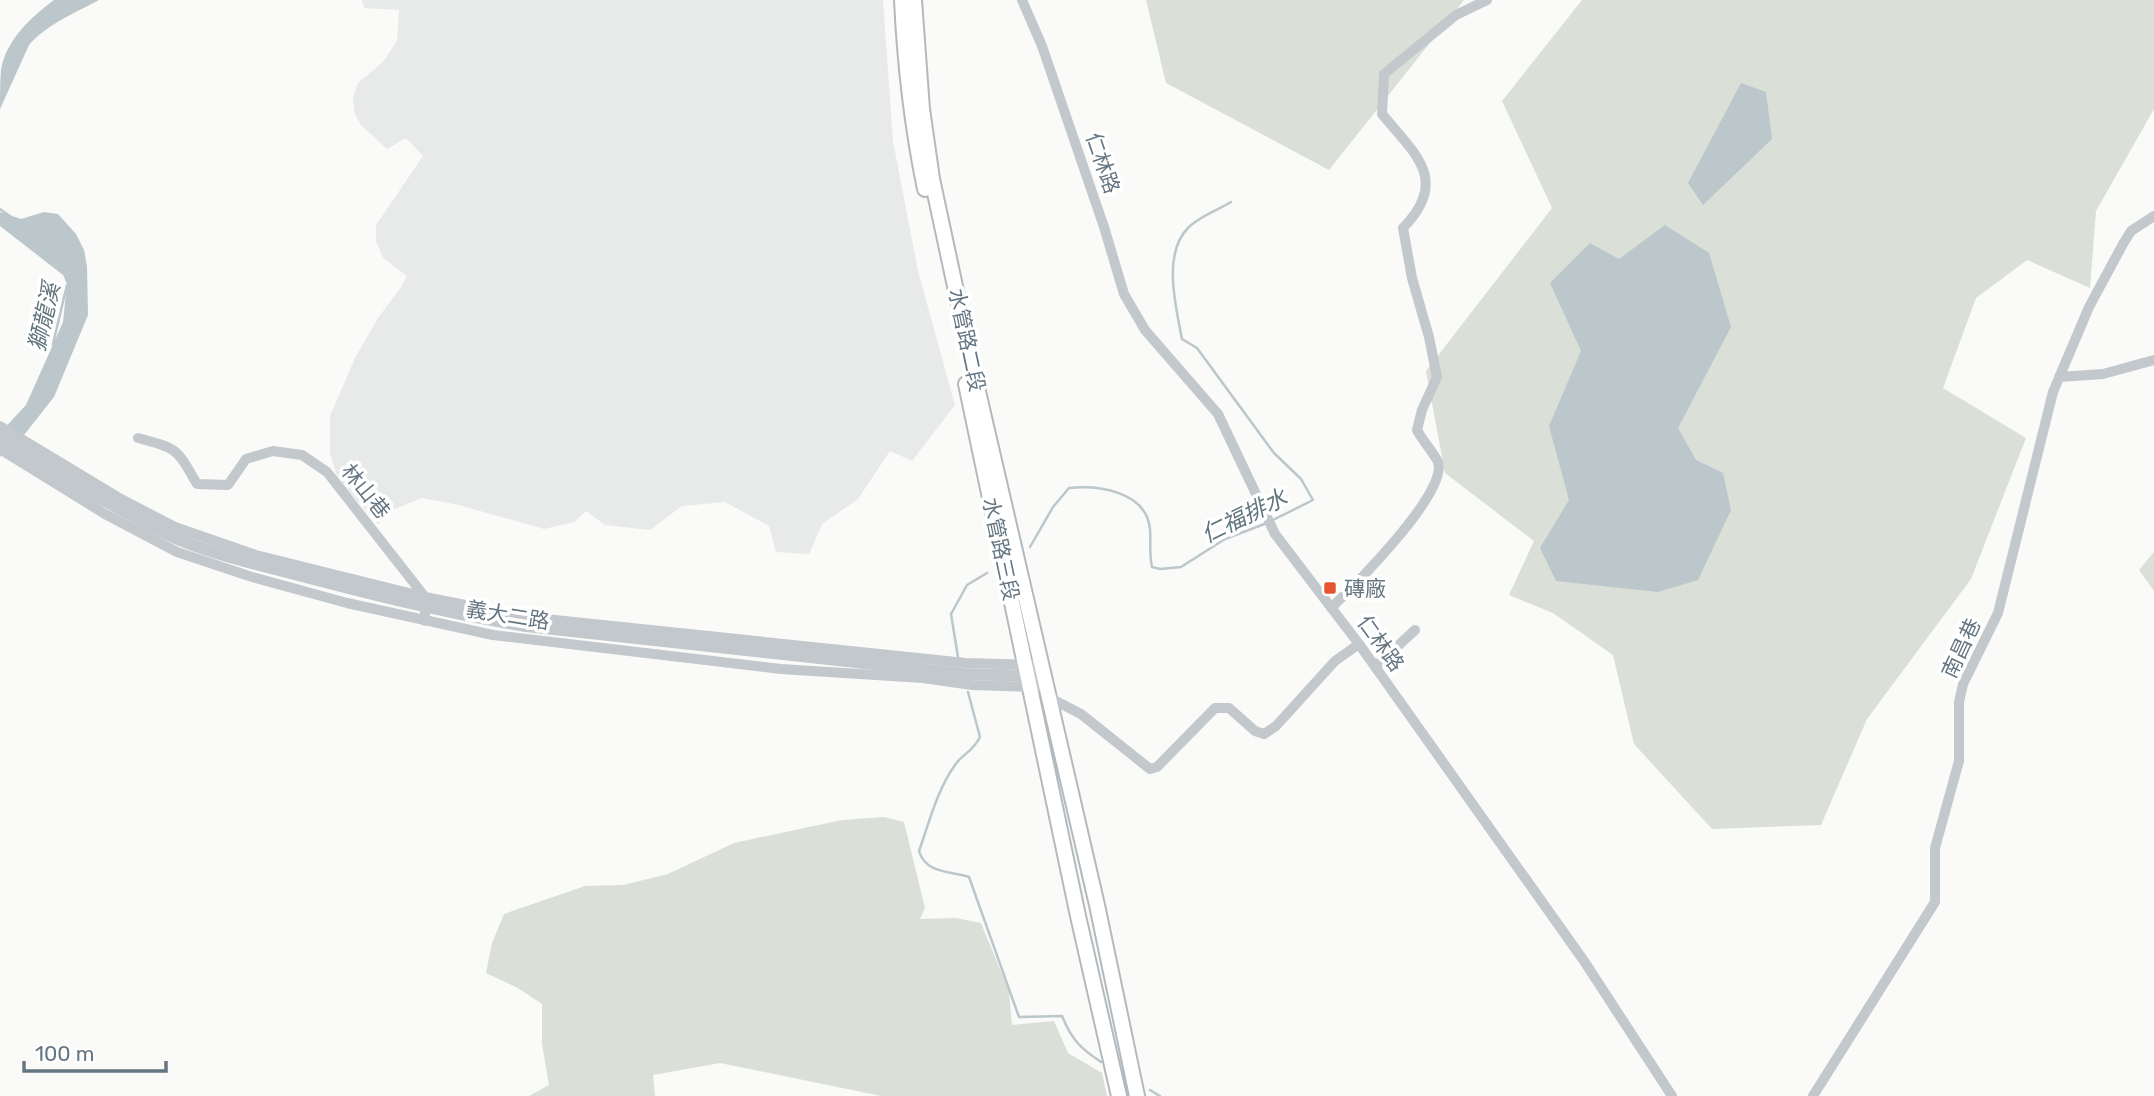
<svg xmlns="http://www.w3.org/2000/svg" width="2154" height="1096" font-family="Rubik,'Noto Sans TC',sans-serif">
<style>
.built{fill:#e8e9e9}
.green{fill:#dadfd7}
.water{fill:#bbc7cb}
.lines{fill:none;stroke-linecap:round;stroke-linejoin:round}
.stream{stroke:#bbc7cb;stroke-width:2.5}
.secondary-casing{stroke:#b3babf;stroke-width:18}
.minor{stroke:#c3c8cc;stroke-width:10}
.tertiary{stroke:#c3c8cc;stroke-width:12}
.secondary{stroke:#fff;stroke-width:14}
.poi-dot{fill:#e4572e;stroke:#fff;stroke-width:2.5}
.labels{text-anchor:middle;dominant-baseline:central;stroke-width:7;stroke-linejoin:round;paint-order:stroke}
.street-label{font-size:21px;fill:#657683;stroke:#fff}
.poi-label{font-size:21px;fill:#657683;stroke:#fff;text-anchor:start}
.water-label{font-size:23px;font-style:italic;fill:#60757c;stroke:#fff}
</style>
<rect width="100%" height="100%" fill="#fafaf8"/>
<path class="built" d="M362,0H883L893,141L918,271L955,405L912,461L890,451L858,499L822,524L809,554L776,552L769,526L725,502L682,506L650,530L605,525L586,511L574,522L544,529L459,505L422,498L392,510L378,524L338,480L330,453V416L355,358L378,318L401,287L407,276L383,258L376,241V225L423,156L406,138L387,149L361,125L355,115L353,98L358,83L383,62L397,41L399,10L364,8Z"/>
<path class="green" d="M1146,0H1464L1329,170L1166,83Z
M1582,0H2154V109L2096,211L2090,288L2027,260L1976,298L1943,388L2026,438L1971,579L1867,719L1821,825L1712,829L1634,744L1613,655L1553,613L1509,595L1534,541L1445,473L1426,371L1552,208L1502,101Z
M2154,552V591L2139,570Z
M884,817L904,822L925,908L920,919L956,918L981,923L1009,991L1012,1025L1054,1021L1068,1053L1102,1073L1107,1096H881L720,1063L653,1075L655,1096H529L549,1085L542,1044V1004L518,988L486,973L492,943L504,914L585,886L623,885L668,874L734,843L842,820Z"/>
<path class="water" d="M54,0H99C75,13 47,24 29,45L0,109C0,97 0,82 1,70C6,40 31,17 54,0Z
M1741,83L1766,92L1772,139L1703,205L1688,183Z
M0,212L21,219L44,212L58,214L76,234L84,250L87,266L88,315L54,397L24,435L0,457V433L26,405L63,322L67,284L63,275L0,226Z
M1665,225L1709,253L1731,327L1678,428L1696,460L1723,473L1731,510L1698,580L1658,592L1556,581L1540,548L1569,500L1549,426L1581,351L1550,283L1590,243L1619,259Z"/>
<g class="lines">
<path class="stream" d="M1231,202C1218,210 1198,217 1188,228C1162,254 1176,307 1182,339L1197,348L1274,453L1301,479L1313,500L1273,520
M0,209L11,217
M53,344L67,285
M1030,547L1053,507L1069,488C1098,485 1146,491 1150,529C1151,542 1149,554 1152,567L1160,569L1181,567L1225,539L1267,523
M958,657L951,614L967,585L987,573
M968,692L980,737C972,753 963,753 955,765C937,790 929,823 919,851C926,874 950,871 969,877L1019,1017L1062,1016C1072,1040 1080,1048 1101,1062
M1150,1090L1160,1096"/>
<defs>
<path id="secondary" d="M902,0C905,64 912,126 925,189
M914,0L922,109L932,179L973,370L1097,905L1137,1096
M966,384L1078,916L1119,1096"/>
</defs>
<use href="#secondary" class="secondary-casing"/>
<path class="minor" d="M1022,0L1042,46L1104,227L1124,294L1145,330L1218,414L1275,534L1359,644L1584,961L1672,1096
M2059,377L2103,374L2154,360
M0,426L121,499L175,527L256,555L425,597L526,617L966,663L1040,665
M138,438C179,449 176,448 197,484L228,485L246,459L273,451L302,455L327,472L425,597V621
M0,449L105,514L177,552L252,577L347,603L493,635L781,669L923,678L972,685L1036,687
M1331,608C1353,587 1449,492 1438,462C1434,453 1422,440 1417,430L1422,410L1437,377L1429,337L1412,278L1403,228C1450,180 1415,154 1382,114L1384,74L1456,15L1487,0
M1375,667L1415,630
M1048,697L1081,714L1150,769L1157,767L1215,708H1229L1255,731L1264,734L1276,726L1335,661L1359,644
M1813,1096L1935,902V848L1959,761V702L1963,684L1998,613L2053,392L2089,307L2123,244L2131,231L2154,216"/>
<path class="tertiary" d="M0,438C56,472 112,507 171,536C203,551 252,563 287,572C366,593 445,613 526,626L965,674L1037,676"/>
<use href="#secondary" class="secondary"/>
</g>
<rect class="poi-dot" x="1323" y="581" width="14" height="14" rx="3.5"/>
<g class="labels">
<g class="street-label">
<text transform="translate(1103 163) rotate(71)">仁林路</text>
<text transform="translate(967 340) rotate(78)">水管路二段</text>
<text transform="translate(366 491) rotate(51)">林山巷</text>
<text transform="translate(1001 549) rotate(78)">水管路三段</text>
<text transform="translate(508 615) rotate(9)">義大二路</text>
<text transform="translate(1381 643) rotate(54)">仁林路</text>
<text transform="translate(1961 648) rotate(-65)">南昌巷</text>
</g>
<g class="poi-label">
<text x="1344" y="588">磚廠</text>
</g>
<g class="water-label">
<text transform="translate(44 317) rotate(-77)">獅龍溪</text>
<text transform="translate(1244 516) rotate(-26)">仁福排水</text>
</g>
</g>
<path d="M24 1061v10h142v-10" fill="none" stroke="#657683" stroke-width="3.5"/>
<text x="35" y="1061" font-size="21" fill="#657683" stroke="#ffffff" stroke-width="5" paint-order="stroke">100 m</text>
</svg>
